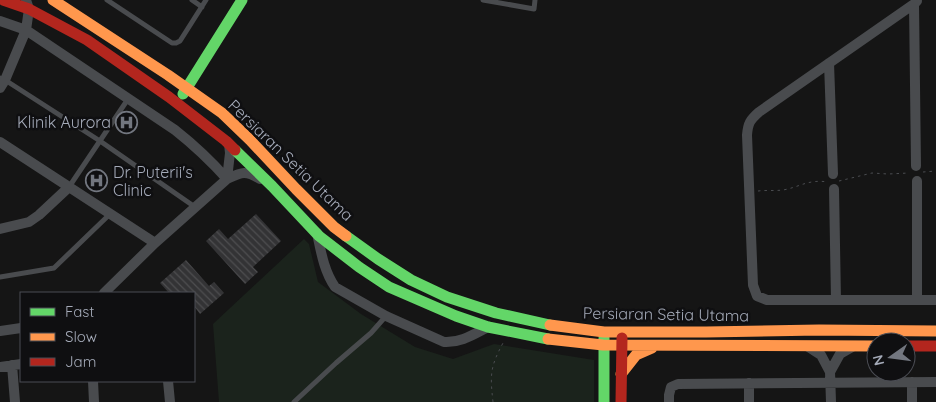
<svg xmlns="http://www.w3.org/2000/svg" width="936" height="402" font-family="Quicksand,sans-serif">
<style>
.green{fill:#1b231c}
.building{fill:url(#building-back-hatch)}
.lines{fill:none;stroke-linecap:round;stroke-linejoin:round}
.path{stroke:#4a4c50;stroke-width:1;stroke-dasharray:2.5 4;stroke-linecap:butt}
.lane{stroke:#494b4e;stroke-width:5}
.street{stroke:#494b4e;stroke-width:10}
.fast{stroke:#63d668;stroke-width:11}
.slow{stroke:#ff974d;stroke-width:11}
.jam{stroke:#b3261e;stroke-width:11}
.labels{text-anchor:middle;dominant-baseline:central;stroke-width:5;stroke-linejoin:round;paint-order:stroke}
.poi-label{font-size:16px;fill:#a4aab8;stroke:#0f0f11;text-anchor:end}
.street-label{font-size:16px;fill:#a4aab8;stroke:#0f0f11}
</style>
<defs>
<pattern id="building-back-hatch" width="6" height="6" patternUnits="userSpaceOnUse" patternTransform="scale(1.25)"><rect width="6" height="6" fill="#333335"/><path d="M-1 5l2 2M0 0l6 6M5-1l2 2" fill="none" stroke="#4e4e50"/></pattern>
</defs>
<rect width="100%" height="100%" fill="#151515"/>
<path class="green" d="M304,239L309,244L318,282L361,314L415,347L453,359L494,344L594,360V402H219L213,324Z"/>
<path class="building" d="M256,214L281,241L253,267L258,272L245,284L206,241L219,229L228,239Z
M186,260L209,286L214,282L224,293L200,314L194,306V293H180L179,292L177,293H169L160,283Z"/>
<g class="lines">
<path class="path" d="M923,172L936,171
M839,181L872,173L888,174L909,173
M758,191C766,190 775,191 783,190C800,187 808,179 828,182
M493,402C490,375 490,367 503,343"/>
<path class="lane" d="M107,0L172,43H176L180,41L206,0
M192,0L202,7
M483,0L534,9L535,0
M0,78L5,80L100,141L195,207
M69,187L128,99
M0,277L54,268L110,214
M294,402L336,363L371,333L386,316"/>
<path class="street" d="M914,4L759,112C750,120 748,123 747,135L753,285L757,296L767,300H936
M0,21L26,30L175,130C194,145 211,161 227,179
M829,63L833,174
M0,88L5,80L26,30L29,9L26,0
M0,142L155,243
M916,166L914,4L917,1
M227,179L230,153L229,144
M917,181V299
M834,189L836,300
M0,229L29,222L39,215L69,187
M317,233C321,252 324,271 335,287L386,316L444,342C461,343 474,334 488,327
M104,293L155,243L227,179C242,172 245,170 260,179
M0,331L21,328
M807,346L821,355L830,372L831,402
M12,365L15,402
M0,367L21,364
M830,372L840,354L854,346
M93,381L94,402
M168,381L170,402
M912,382V402
M749,383V402
M669,402V395L671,387L678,384L936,382"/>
<path class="fast" d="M183,94L242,0
M235,150L272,186L319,236L359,267L389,287L456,316L488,327L548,339
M346,236L378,259L411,280L447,297L496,313L550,325
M604,338V402"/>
<path class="slow" d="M53,0L168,75L222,113L250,140L296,189L334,227L346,236
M550,325L604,332H706L819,330L936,331
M548,339L603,345L876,346
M621,374L636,355L652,348"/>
<path class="jam" d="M3,0L29,9L87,40L169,97L226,141L235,150
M906,346H936
M621,402L622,338"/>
</g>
<defs>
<symbol id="hospital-ring" viewBox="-11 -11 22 22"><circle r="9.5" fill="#0f0f11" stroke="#72767f" stroke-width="1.5"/><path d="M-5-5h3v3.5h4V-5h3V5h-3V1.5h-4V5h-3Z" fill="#72767f"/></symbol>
</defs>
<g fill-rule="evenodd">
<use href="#hospital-ring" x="114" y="110" width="25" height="25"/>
<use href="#hospital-ring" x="84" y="168" width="25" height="25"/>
</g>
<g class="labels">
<g class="poi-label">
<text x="111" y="122">Klinik Aurora</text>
<text x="113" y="172" text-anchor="start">Dr. Puterii's<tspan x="113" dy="18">Clinic</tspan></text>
</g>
<g class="street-label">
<text transform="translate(291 160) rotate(44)">Persiaran Setia Utama</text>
<text transform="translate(666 314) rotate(1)">Persiaran Setia Utama</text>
</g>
</g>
<rect x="20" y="292" width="175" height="90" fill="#0f0f11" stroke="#4b4d54"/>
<rect x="30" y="308" width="25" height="8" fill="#63d668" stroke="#4b4d54"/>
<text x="65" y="317" font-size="15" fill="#a4aab8">Fast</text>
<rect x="30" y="333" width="25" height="8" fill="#ff974d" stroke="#4b4d54"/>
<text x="65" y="342" font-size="15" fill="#a4aab8">Slow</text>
<rect x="30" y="358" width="25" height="8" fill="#b3261e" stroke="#4b4d54"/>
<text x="65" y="367" font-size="15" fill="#a4aab8">Jam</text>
<g transform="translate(891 357) rotate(256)"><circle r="24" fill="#0f0f11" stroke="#4b4d54"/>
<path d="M0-4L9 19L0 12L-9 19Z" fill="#72767f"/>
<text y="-8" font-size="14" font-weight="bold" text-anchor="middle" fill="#a4aab8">N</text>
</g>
</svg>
